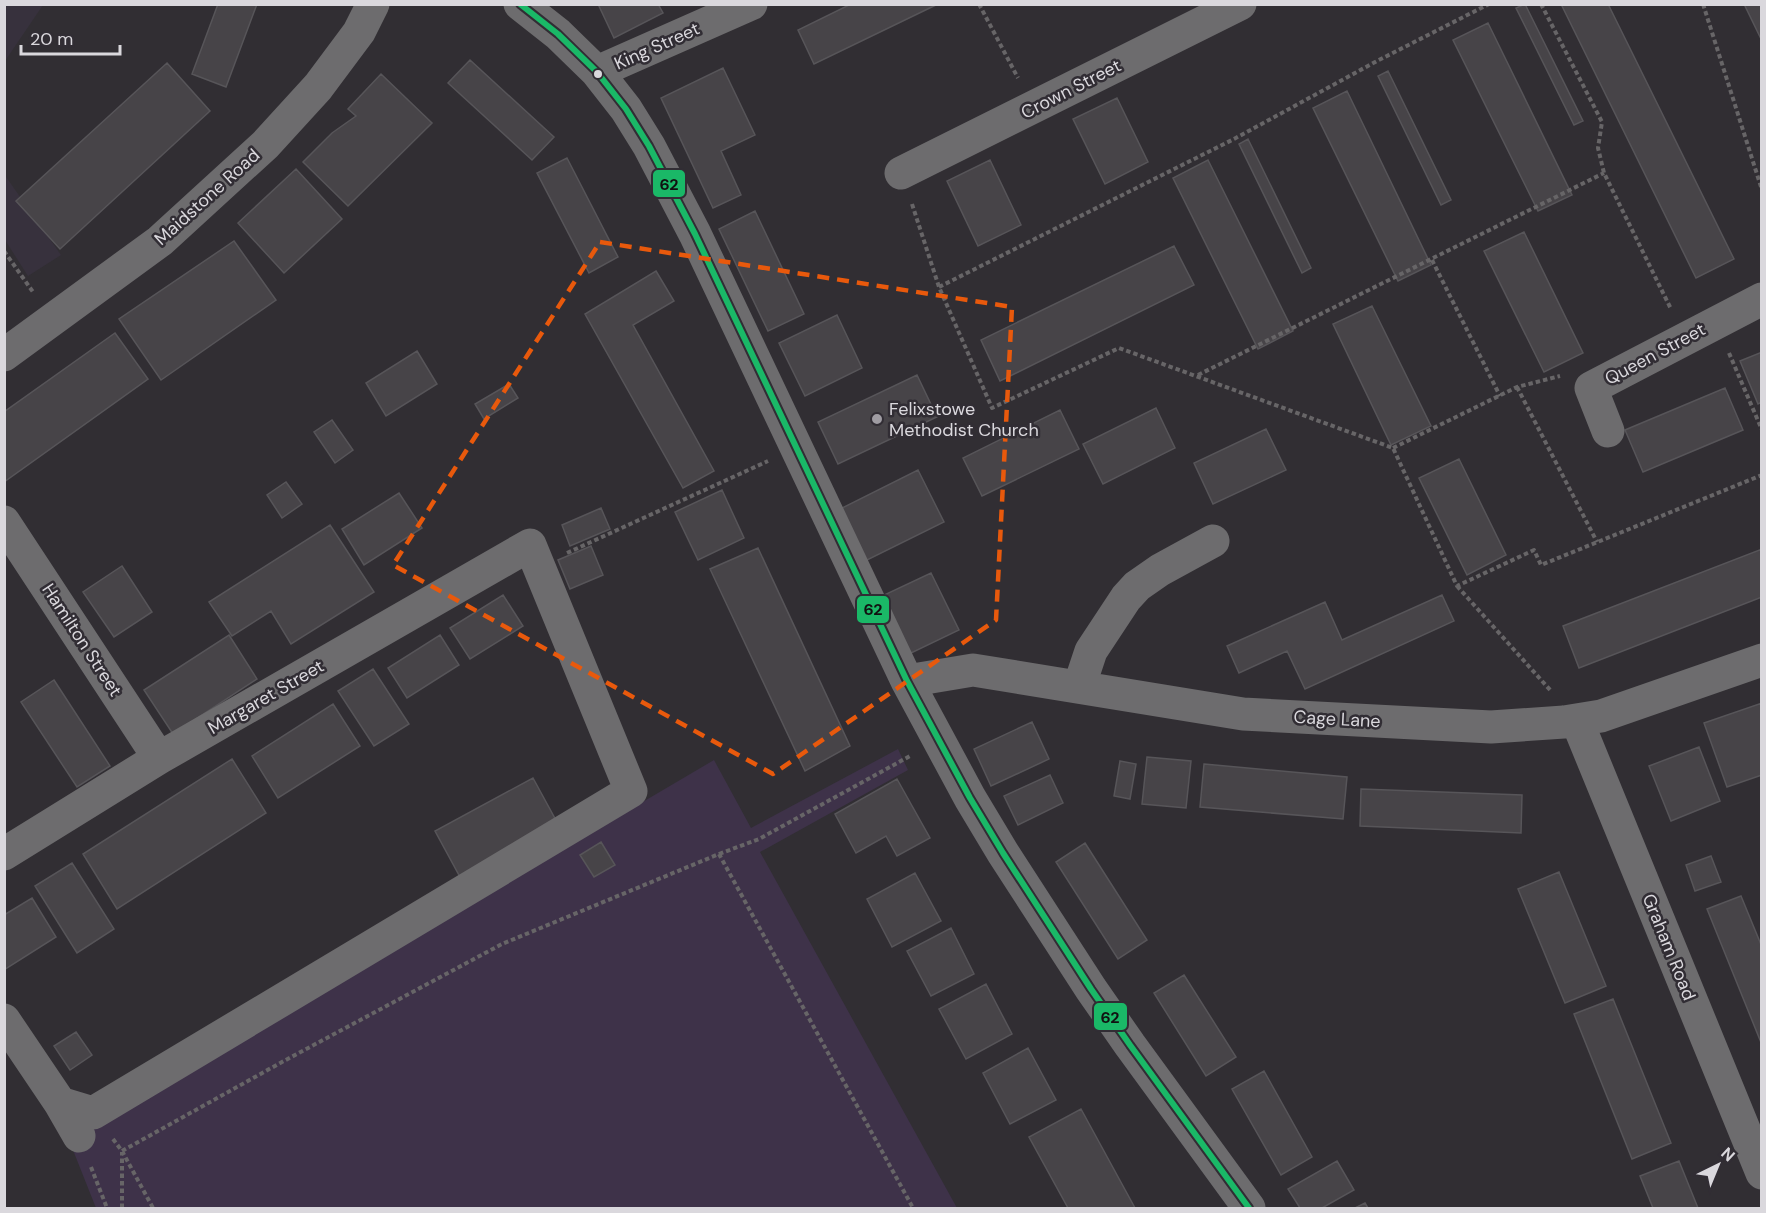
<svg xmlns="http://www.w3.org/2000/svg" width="1766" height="1213" font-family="'DM Sans',sans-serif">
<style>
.built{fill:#37313d}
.green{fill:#3e3249}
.building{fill:#474448;stroke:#575559;stroke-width:1.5}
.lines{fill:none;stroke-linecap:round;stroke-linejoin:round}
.path{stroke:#676567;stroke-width:4;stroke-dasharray:4.5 3;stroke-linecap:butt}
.minor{stroke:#6d6c6e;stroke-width:33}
.bus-1-casing{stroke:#312d34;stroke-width:10}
.bus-1{stroke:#1ab867;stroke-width:6}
.marked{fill:none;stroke:#e8590c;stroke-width:4.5;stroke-dasharray:12 8;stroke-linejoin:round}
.bus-dot{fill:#dad8dd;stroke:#312d34;stroke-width:2}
.poi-dot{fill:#9f9ca2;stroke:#312d34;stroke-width:2}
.labels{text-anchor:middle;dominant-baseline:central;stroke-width:5;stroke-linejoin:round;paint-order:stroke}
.street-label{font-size:18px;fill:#dad8dd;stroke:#312d34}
.poi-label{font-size:18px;fill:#dad8dd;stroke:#312d34;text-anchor:start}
.line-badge{stroke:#312d34;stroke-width:2}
.pale-badge-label{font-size:16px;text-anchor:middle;font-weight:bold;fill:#111}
</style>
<rect width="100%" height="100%" fill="#312e33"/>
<path class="built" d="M5,4L43,5L5,61L4,5Z
M4,174L61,255L28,276L5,240Z"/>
<path class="green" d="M898,749L908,770L760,852L957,1208H96L69,1140L714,760L751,828Z"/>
<path class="building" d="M218,4H257L226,87L192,74Z
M598,4H658L663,13L614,38Z
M851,4H938L814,64L798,30Z
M1525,4L1583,121L1574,125L1516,8Z
M1561,4H1608L1734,259L1696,278Z
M1744,4H1762V41Z
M1488,23L1572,195L1538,211L1453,40Z
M470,60L554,137L532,160L448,83Z
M167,63L210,111L60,249L16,201Z
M723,68L755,135L721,151L741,195L713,208L661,98Z
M1388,71L1451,200L1441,205L1378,76Z
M381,74L432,123L348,206L303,162L332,133L356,116L348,109Z
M1347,91L1431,265L1398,281L1313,108Z
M1117,98L1148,162L1105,184L1073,119Z
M1248,139L1311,268L1302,273L1239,144Z
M567,158L618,257L589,273L537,173Z
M990,160L1021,225L978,246L947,181Z
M1208,160L1293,331L1258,349L1173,178Z
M296,169L342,219L284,273L238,223Z
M755,211L804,314L768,331L719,229Z
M1524,232L1583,353L1544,372L1484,251Z
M234,241L276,300L161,380L119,319Z
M1174,246L1194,285L1000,381L981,340Z
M656,271L674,301L633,325L714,471L683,488L585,314Z
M1372,306L1431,426L1391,445L1333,324Z
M837,315L862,368L805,396L779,343Z
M115,333L148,379L4,482V412Z
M417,351L437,384L386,416L366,383Z
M1762,352V402L1758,404L1740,361Z
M917,375L937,417L838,464L818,422Z
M509,384L518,398L484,419L475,404Z
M1725,388L1743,430L1643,472L1625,430Z
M1156,408L1175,448L1103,484L1083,444Z
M1060,410L1079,449L982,496L963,458Z
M332,420L353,450L335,463L314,432Z
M1266,429L1286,470L1213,504L1194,463Z
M1459,459L1506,555L1467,575L1419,478Z
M918,470L944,522L865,561L840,509Z
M286,482L302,504L282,518L267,495Z
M722,490L744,538L698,560L675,512Z
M399,493L422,528L364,565L342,529Z
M601,508L610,529L570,546L562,525Z
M330,525L374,592L291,644L271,611L232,636L209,602Z
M591,546L603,575L570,589L558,560Z
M758,548L850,746L805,771L710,569Z
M1762,549V597L1579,668L1563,626Z
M122,566L152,612L114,637L83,592Z
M931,573L959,630L909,654L882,596Z
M503,595L523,626L470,659L450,628Z
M1442,595L1454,621L1305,689L1287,651L1239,673L1227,646L1325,602L1342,640Z
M229,635L257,679L173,734L144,690Z
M440,635L459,665L407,698L388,668Z
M373,669L409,724L374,746L338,691Z
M54,680L110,766L77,787L21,702Z
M1762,703V775L1727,787L1704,723Z
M333,704L360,746L278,798L252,756Z
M1032,722L1049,759L991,786L974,749Z
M1699,747L1720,801L1671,821L1649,766Z
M1147,757L1191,761L1186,808L1142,804Z
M232,759L266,813L117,909L83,854Z
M1120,761L1136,764L1130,799L1114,796Z
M1204,764L1347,777L1343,819L1200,807Z
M1050,775L1063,803L1018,825L1004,796Z
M533,778L558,824L460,877L435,831Z
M897,779L930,838L897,856L886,836L856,853L835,814Z
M1361,789L1522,795L1521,833L1360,826Z
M601,842L615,865L594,877L580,855Z
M1085,843L1147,940L1118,959L1056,862Z
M1711,856L1721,882L1695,891L1686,865Z
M72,863L114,929L77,953L35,886Z
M1559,872L1606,986L1565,1003L1518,889Z
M915,873L941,921L892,947L867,899Z
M1741,896L1762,947V1045L1707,909Z
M32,898L56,937L4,970V915Z
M951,928L974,974L931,996L907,951Z
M1184,975L1236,1057L1206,1076L1154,993Z
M986,984L1012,1034L966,1059L939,1009Z
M1613,999L1671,1143L1632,1159L1574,1014Z
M76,1032L92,1055L70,1070L54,1046Z
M1028,1048L1056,1100L1010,1124L983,1073Z
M1264,1071L1312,1157L1281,1175L1232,1089Z
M1081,1109L1135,1208H1068L1029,1137Z
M1337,1161L1354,1190L1322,1208H1300L1288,1189Z
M1679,1161L1698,1208H1653L1640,1176Z
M1365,1203L1368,1208H1355Z"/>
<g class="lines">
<path class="path" d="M979,4L1018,78
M1541,4L1602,122L1598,148L1604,173L1671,309
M1703,4L1762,190
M912,204L939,287L992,408L1119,348L1393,448L1457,586L1534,550L1541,565L1762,475
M4,251L33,292
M1432,260L1500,396
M939,287L1234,139L1377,61L1489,4
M1729,353L1762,430
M1198,375L1604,173
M1517,387L1597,542
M1393,448L1517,387L1560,376
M567,553L768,461
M1457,586L1551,691
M719,854L759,839L910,756
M113,1139L122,1151L153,1208
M122,1151L282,1062L502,944L719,854L913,1208
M91,1167L107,1208
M122,1208V1152"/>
<path class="minor" d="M520,4L558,34L597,72L626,109L649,146L695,234L907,681L970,798L1003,853L1091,989L1130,1045L1249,1208
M597,72L751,4
M901,173L1240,4
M4,355L160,241L265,145L318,87L359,32L373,4
M1608,431L1591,388L1762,299
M4,522L159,758
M907,681L973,670L1243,714L1491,727L1564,722L1601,716L1762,660
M1079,687L1091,651L1126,598L1137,586L1160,570L1213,541
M1577,721L1762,1173
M4,854L159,758L530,545L631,791L93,1113L60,1103
M4,1020L60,1103L79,1136"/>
<defs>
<path id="bus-1" d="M520,4L558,34L597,72L626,109L649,146L695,234L907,681L970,798L1003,853L1091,989L1130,1045L1249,1208"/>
</defs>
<use href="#bus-1" class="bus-1-casing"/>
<use href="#bus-1" class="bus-1"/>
</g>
<path class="marked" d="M600,242L1012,307L996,620L773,774L393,565Z"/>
<circle class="bus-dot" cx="598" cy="74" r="5"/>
<circle class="poi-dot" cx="877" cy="419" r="6"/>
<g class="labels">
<g class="street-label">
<text transform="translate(657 46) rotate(-24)">King Street</text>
<text transform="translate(1071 89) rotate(-27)">Crown Street</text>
<text transform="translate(207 197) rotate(-42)">Maidstone Road</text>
<text transform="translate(1655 354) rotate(-28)">Queen Street</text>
<text transform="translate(82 640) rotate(57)">Hamilton Street</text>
<text transform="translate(266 697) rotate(-30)">Margaret Street</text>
<text transform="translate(1337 719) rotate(3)">Cage Lane</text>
<text transform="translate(1669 947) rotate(68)">Graham Road</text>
</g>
<g class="poi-label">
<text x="889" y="409">Felixstowe<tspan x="889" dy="21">Methodist Church</tspan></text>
</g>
</g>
<g class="line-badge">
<rect x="652" y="169" width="34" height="29" rx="6" fill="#1ab867"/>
<rect x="856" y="595" width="34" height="29" rx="6" fill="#1ab867"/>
<rect x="1093" y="1002" width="35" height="29" rx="6" fill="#1ab867"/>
</g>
<g class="pale-badge-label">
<text x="669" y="190">62</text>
<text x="873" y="615">62</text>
<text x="1110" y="1023">62</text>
</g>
<rect width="1766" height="1213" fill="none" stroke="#dad8dd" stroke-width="12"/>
<g transform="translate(1718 1165) rotate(43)" stroke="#312d34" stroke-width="4.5" paint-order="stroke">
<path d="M0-4.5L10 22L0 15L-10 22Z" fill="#dad8dd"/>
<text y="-9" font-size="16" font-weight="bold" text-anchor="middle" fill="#dad8dd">N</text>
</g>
<path d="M21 45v9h99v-9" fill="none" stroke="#dad8dd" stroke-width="3"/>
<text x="30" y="45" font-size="18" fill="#dad8dd" stroke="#312d34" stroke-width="4.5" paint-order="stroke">20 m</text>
</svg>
